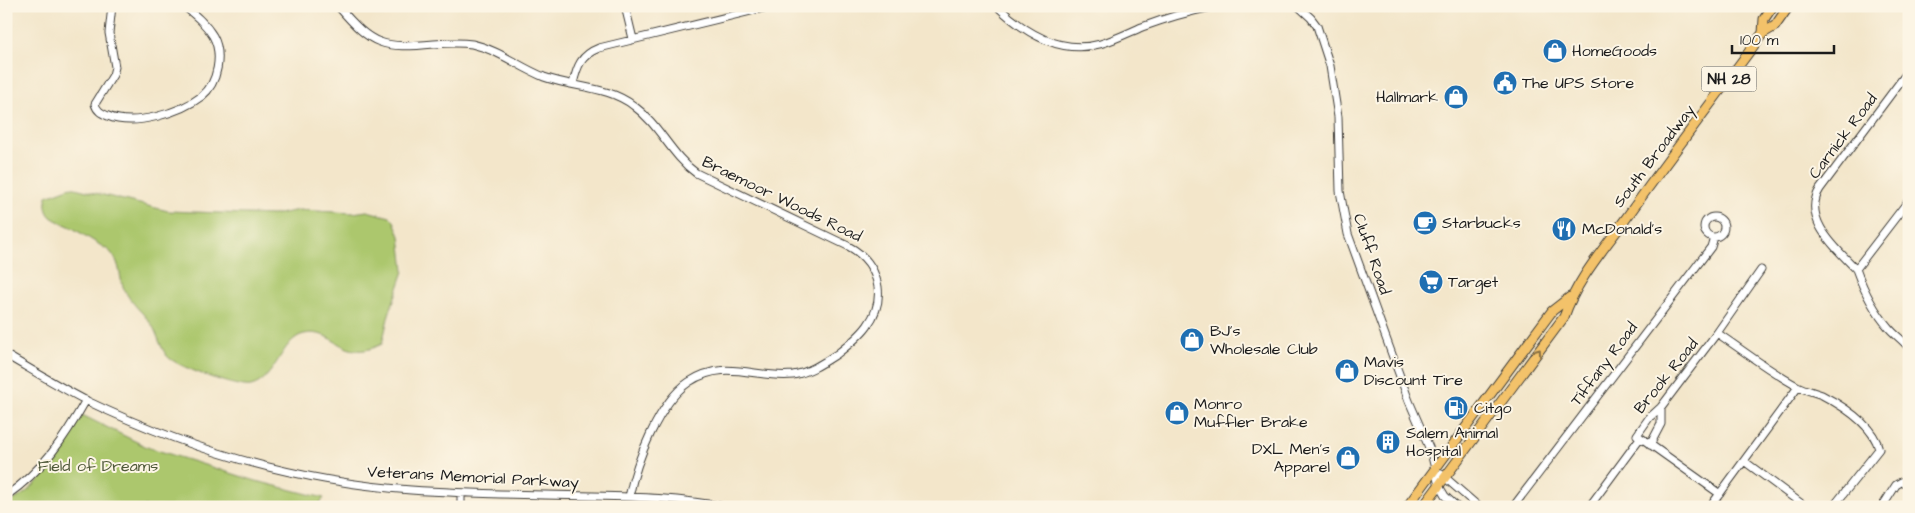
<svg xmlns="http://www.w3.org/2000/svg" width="1915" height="513" font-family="'Architects Daughter',sans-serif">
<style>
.green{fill:#acc76d;stroke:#647244}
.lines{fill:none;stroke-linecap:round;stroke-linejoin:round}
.minor-casing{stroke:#3c3a36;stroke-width:9}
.major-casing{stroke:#3c3a36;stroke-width:11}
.minor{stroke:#fff;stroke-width:7}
.major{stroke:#f3c26a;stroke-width:9}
.oneway{stroke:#886f43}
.labels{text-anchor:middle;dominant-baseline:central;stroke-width:4;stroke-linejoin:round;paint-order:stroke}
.shield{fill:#fcf5e5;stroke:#5f5d58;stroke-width:1}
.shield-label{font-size:15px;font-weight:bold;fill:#1c1c1c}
.poi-label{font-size:16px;fill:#1c1c1c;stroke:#fcf5e5;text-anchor:start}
.street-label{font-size:16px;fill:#1c1c1c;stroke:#fcf5e5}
.park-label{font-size:16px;fill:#4e5838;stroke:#fcf5e5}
</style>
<rect width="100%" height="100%" fill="#fcf5e5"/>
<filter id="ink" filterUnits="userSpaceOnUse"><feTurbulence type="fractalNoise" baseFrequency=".02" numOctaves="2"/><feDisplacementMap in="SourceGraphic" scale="10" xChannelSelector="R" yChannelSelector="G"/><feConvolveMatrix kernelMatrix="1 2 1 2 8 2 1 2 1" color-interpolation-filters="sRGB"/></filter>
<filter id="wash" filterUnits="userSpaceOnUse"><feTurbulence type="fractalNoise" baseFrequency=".0096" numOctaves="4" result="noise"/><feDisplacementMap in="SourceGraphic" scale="20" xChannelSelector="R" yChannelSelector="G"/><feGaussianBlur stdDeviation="1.12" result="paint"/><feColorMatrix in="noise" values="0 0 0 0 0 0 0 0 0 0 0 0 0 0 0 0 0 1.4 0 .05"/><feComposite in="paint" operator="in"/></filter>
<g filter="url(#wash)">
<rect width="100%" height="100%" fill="#f3e6ca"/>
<path class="green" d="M71,187L168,211L273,215L299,210L353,213L367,211L390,217L394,221L400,236L404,271L389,314L382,344C342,365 335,327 304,334C281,339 276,380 251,386C238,389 175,366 167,356C160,347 158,335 152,325C143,312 131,304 124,289C119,278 121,264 112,254C110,250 104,248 100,245C90,239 81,233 71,227C65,224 56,221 51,217C45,211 45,203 47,196Z
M82,415L147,447L256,481L324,498L317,507H6V504C43,488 63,448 82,415Z"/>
</g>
<g filter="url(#ink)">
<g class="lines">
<defs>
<path id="minor" d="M112,6L109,33L115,67L113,75L95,104C97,111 101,113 108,116C134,127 180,113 202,96C218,83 223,54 213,36C206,24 195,15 184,6
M338,6C372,46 383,49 434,44C446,43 459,42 472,44C499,50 519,67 544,77C574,88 609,86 634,106C659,124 671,155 696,173L848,246C865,255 875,268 878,287C882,318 859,337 837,354C823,363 810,372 793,375C756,379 725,358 689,382C659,402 636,462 629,497
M625,6L633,39
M997,6C1025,33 1060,55 1100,44C1114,40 1128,33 1142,27C1166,18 1191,11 1216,6
M1298,6L1311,18L1317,26L1330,66L1338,117L1340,191L1348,234L1409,401L1431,452L1439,486L1445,496L1457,507
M573,84C577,66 581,55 599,48L772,6
M1909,200L1856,269C1864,291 1874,311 1889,328C1896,336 1903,340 1909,348
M1704 227a10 10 0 1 1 20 0a10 10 0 1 1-20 0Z
M1856,269C1837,249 1801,219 1820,189L1909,70
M1717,333C1744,351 1769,371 1797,386C1805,390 1814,392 1822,395C1843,406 1873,425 1879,449L1833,507
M6,355C32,370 58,386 85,400C187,449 298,482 411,490C472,494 532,495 593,496C637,497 681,498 724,507
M1650,445L1661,424V407
M1744,461L1806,507
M1441,474L1479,507
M1720,494L1637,435L1649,418L1661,407L1717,333L1761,270
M6,496C43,470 64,439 86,400
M461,507V493
M1513,507L1711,247L1714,237
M1589,507L1640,438
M1710,507L1798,387
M1882,507L1896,485L1903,481L1909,484"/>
<path id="major" d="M1763,33L1764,19L1773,6
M1407,507L1552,311L1570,297
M1423,507L1564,317C1577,279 1604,249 1627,217C1671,155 1718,94 1763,33L1775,26L1789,6"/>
</defs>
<use href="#minor" class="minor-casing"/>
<use href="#major" class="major-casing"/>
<use href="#minor" class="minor"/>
<use href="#major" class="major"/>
</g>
<defs><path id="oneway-chevron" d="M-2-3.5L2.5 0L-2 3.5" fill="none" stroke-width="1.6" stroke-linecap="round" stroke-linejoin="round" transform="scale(1.25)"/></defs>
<use class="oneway" href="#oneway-chevron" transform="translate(1538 352) rotate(-54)"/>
</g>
<defs>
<symbol id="shop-disc" viewBox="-11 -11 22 22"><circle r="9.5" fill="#1f6fb2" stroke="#fcf5e5"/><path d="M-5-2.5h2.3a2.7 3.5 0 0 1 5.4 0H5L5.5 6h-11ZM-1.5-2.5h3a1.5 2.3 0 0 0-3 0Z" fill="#fff"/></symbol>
<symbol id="civic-disc" viewBox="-11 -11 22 22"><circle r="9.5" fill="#1f6fb2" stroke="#fcf5e5"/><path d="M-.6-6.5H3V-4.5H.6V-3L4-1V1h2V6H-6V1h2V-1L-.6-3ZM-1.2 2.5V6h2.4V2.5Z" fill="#fff"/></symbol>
<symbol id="cafe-disc" viewBox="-11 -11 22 22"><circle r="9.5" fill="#1f6fb2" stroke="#fcf5e5"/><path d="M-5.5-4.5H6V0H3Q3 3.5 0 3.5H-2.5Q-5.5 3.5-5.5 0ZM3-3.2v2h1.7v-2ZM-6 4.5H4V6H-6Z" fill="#fff"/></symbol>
<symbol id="restaurant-disc" viewBox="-11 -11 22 22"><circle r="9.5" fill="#1f6fb2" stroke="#fcf5e5"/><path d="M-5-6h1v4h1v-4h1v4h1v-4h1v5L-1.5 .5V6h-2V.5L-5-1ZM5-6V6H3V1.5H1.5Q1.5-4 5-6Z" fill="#fff"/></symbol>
<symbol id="supermarket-disc" viewBox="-11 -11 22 22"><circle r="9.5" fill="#1f6fb2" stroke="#fcf5e5"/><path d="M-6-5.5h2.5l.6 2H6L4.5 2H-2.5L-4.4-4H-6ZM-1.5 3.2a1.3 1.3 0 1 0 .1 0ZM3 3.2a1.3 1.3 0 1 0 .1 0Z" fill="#fff"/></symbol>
<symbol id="fuel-disc" viewBox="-11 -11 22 22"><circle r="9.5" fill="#1f6fb2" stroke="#fcf5e5"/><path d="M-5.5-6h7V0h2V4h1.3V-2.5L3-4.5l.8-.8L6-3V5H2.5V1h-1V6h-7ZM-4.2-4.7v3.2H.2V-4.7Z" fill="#fff"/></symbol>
<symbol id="building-disc" viewBox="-11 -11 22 22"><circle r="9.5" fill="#1f6fb2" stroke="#fcf5e5"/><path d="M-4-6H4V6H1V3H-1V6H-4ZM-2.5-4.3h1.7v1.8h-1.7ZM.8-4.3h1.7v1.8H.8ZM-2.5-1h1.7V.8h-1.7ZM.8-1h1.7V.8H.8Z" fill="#fff"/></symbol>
</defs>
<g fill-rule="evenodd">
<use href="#shop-disc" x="1541" y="37" width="28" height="28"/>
<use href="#civic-disc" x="1491" y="69" width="28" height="28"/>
<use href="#shop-disc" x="1442" y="83" width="28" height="28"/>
<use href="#cafe-disc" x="1411" y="209" width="28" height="28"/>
<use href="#restaurant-disc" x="1550" y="215" width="28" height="28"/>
<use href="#supermarket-disc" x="1417" y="268" width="28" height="28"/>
<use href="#shop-disc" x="1178" y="326" width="28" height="28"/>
<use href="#shop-disc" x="1333" y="357" width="28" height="28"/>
<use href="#fuel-disc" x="1442" y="394" width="28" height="28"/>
<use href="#shop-disc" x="1163" y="399" width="28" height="28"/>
<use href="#building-disc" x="1374" y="428" width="28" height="28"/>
<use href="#shop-disc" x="1334" y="444" width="28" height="28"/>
</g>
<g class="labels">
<rect class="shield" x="1701.5" y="66.5" width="55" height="25" rx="4"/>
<g class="shield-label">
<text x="1729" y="79">NH 28</text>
</g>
<g class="poi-label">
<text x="1572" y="51">HomeGoods</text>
<text x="1522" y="83">The UPS Store</text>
<text x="1438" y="97" text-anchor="end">Hallmark</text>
<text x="1442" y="223">Starbucks</text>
<text x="1582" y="229">McDonald's</text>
<text x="1448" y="282">Target</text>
<text x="1210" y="331">BJ's<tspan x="1210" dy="18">Wholesale Club</tspan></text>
<text x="1364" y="362">Mavis<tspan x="1364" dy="18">Discount Tire</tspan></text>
<text x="1194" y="404">Monro<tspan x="1194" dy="18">Muffler Brake</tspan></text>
<text x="1474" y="408">Citgo</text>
<text x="1406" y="433">Salem Animal<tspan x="1406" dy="18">Hospital</tspan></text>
<text x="1330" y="449" text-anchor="end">DXL Men's<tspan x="1330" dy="18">Apparel</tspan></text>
</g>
<g class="street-label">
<text transform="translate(1843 136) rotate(-53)">Carnick Road</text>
<text transform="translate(1654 156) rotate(-53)">South Broadway</text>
<text transform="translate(782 199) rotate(26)">Braemoor Woods Road</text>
<text transform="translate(1372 254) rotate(71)">Cluff Road</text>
<text transform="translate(1604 364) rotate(-53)">Tiffany Road</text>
<text transform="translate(1666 376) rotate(-51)">Brook Road</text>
<text transform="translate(473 477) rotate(3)">Veterans Memorial Parkway</text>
</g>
<g class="park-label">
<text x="98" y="466">Field of Dreams</text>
</g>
</g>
<rect width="1915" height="513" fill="none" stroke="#fcf5e5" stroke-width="25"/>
<path d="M1732 45v8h102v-8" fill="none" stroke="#1c1c1c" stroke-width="2.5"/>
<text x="1740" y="45" font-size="15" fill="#1c1c1c" stroke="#fcf5e5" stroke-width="4" paint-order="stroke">100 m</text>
</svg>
